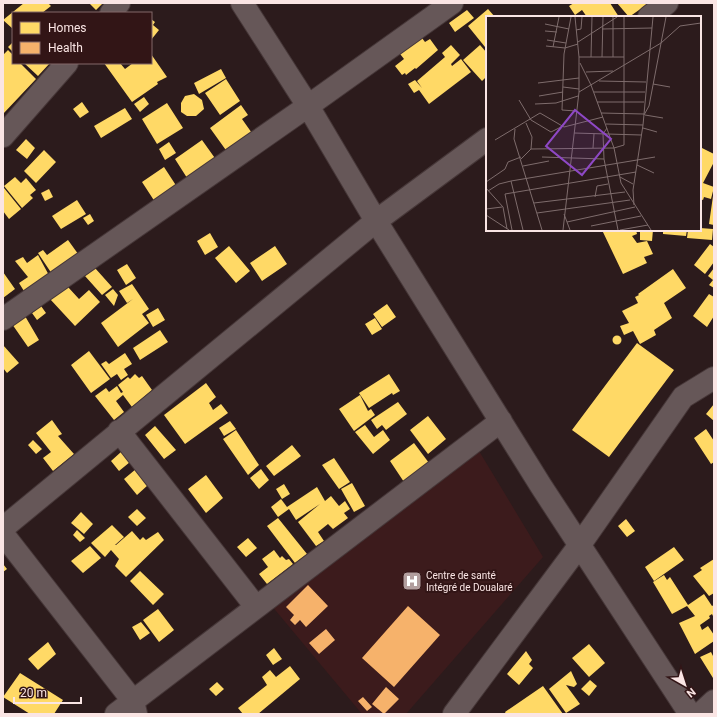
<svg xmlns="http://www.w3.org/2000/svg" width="717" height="717" font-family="Roboto,sans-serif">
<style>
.built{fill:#3c1b1c}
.homes{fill:#ffd966}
.health{fill:#f6b26b}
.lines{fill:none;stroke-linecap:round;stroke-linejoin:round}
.minor-casing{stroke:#463738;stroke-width:24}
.minor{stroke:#665758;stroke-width:22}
.labels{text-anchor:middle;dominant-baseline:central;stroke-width:4;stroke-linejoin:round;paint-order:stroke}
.poi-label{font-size:10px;fill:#fae5e4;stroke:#321516;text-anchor:start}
.inset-road{fill:none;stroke:#7e6c6c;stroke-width:1}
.view{fill:#8e48c5;fill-opacity:0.15;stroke:#8e48c5;stroke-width:2}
.inset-edge{fill:none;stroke:#fae5e4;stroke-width:2}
</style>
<rect width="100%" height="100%" fill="#2c1b1c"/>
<path class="built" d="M476,446L543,557L406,714H362L271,605Z"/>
<path class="homes" d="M24,3H48L51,6L42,13H13V29L3,20Z
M89,3H103L96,10Z
M574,3H610L619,17H600L599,15L596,17H587L582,10L575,15L569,6Z
M617,3H649L629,17Z
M488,9L495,17H487V45L485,47L468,26Z
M467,10L474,18L455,32L449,23Z
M151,19L155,22L153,25L159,30L151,40Z
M419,34L425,42L430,39L438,50L416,69L415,68L406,75L405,73L402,75L395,66L404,59L397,50Z
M13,42V52L8,47Z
M451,45L460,55L451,64L452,66L461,59L471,72L429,104L419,90L414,93L408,84L415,80L422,88L417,81L445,57L442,53Z
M480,45L487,53V76L482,81L463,60Z
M8,50L13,55V63H20L36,79L3,114V55Z
M151,54L167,77L157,82L158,84L132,102L104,63H120L125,69L133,63H151Z
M24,63H50L38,76Z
M221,69L226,78L199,94L194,83Z
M226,79L240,101L220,115L205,93Z
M194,94L202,100L204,109L196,116H187L181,112V103L185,96Z
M144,97L149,104L140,112L134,104Z
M82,102L89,112L80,118L73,109Z
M167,103L183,128L157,144L142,119Z
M241,105L248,115L242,119L254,136L228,153L210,128Z
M125,108L132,119L101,138L94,126Z
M26,139L35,148L27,159L16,150Z
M202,140L217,161L189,181L175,159Z
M169,142L176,153L165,160L159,149Z
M700,147L714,154V162L703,183L714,187L711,199L704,197L703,200L700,199Z
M44,150L56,162L36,183L24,171Z
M164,167L179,190L157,205L142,182Z
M15,177L21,183L26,178L36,190L30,195L33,198L22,208L4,186Z
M4,188L21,209L9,219L3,211Z
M49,189L53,197L45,201L41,193Z
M713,196H714V225L709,224Z
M77,200L86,214L61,229L52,216Z
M90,214L94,221L88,225L83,218Z
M700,228L713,229L712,240L687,238L688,230H700Z
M602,230H636L637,234L632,236L637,243L647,241L653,254L644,257L647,263L623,274Z
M640,230H653L652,241L640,240Z
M663,230H687L686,236L663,234Z
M210,233L218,247L205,255L197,241Z
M68,240L81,258L54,277L38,253L43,250L47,255Z
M710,244L714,247V262L705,274L694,265Z
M229,246L250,271L236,283L215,258Z
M275,246L287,264L262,281L250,263Z
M38,255L51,279L27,296L19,283L28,277L15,261L23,257L27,263Z
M127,264L136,278L126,285L117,270Z
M95,268L112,287L102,295L85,276Z
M714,268V288L709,285L713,280L708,276Z
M673,269L686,288L664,303L672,318L654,330L656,335L640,344L633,331L624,335L620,326L629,323L622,311L638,303L635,297L639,295L638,294Z
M3,272L15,289L3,298Z
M132,284L149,309L142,314L149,323L118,347L101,323L133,299L127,303L119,291Z
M68,287L79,299L89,290L100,302L75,326L50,299Z
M113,289L118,295L114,306L105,295Z
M709,294L714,297V316L707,327L693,316Z
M387,304L396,317L382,327L373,314Z
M41,306L46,313L37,320L32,313Z
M158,308L165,320L153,327L146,315Z
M25,316L39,340L28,347L12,324Z
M375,318L382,329L372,335L365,324Z
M160,330L168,342L140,360L133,348Z
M612.5 340a4.5 4.5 0 1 1 9 0a4.5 4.5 0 1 1-9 0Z
M637,343L674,370L609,457L572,430Z
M3,345L19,363L7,373L3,368Z
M89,351L110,379L91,393L71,365Z
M125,353L132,364L124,369L128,375L121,380L117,374L111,378L101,364L106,361L109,364Z
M135,374L139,378L142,376L152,390L132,407L123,395L116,401L124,412L114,420L95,396L106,388L109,392L117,386L121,393L123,392L118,385L128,377L130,379Z
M389,374L400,391L393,395L392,393L369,408L359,393Z
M206,383L216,397L209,403L212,408L213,410L221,404L228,413L185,444L164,415Z
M360,395L368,411L371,409L375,415L354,431L339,409Z
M398,402L407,414L386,430L382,425L377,429L371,420Z
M714,404V421L706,414Z
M428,416L446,439L428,454L410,430Z
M52,420L62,434L58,436L74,454L53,471L43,458L51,452L36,433Z
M230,421L236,429L224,436L219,428Z
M365,425L374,437L383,430L390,440L373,454L355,432Z
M155,426L176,450L164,459L145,435Z
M706,429L714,441V462L711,464L694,438Z
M236,430L259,465L248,475L223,439Z
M33,440L42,449L36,454L28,445Z
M414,443L429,463L404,482L390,461Z
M292,445L301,456L274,476L266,466Z
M121,452L130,462L119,471L111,461Z
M334,458L350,482L339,489L322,465Z
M136,469L148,485L137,495L124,479Z
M261,469L269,480L259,489L250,478Z
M206,475L223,498L206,513L188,489Z
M352,483L365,506L354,512L341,489Z
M284,484L290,494L282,499L276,489Z
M317,487L325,501L331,496L339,506L345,501L350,509L344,513L348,518L333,529L328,524L318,532L324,541L316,546L298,522L320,504L296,520L289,509L278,517L271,507L281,499L287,507Z
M137,509L146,518L137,526L128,517Z
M81,512L93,524L84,534L71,523Z
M278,518L307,554L295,563L267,526Z
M626,519L635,531L627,537L618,526Z
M112,525L124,537L115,545H116L132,531L140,540L143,537L146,540L158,532L164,540L126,577L115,566L119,559L111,550L105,557L91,543Z
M77,530L85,538L80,542L73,535Z
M248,538L257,548L246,557L237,547Z
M90,546L101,558L83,573L71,561Z
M674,547L684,560L654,581L645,567Z
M274,550L280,558L282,556L286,560L289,559L293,564L267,584L259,574L268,567L262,559Z
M714,559V593L709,596L693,576L702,570L700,568Z
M3,564L7,569L3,572Z
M140,571L164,594L153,605L130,581Z
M664,575L667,580L670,577L688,605L704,594L712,606L714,605V618L712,614L709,616L710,618L700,625L702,630L708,626L714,635V641L695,654L679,623L695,616L687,606L672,614L653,582Z
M158,609L174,630L159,642L143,620Z
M141,622L150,633L140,640L132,627Z
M48,642L56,654L38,670L28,659Z
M589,644L605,663L589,677L572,658Z
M274,648L282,659L273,665L266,655Z
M526,651L532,660L529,664L533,668L519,685L507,674Z
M711,652L714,658L713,678L700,657Z
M290,666L300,679L258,714H243L238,708L267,685L262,677L270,670L276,677Z
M571,671L577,684L574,687L566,685L580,704L566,713L549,689Z
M20,673L63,700L54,714H30L3,697Z
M590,680L597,686L589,696L581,689Z
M217,682L224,689L216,696L209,689Z
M543,686L563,714H506L505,712Z"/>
<path class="health" d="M308,585L328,606L306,627L300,620L295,625L290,620L294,615L286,607Z
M408,606L440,635L394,687L362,658Z
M326,629L335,640L319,654L309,643Z
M386,687L399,699L384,714L372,704Z
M363,697L372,707L367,711L358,701Z"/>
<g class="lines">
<defs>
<path id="minor" d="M242,3L308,106L376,221L541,486L690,714
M111,13L119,3
M649,17L667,3
M3,136L67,63
M3,319L308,106L452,3
M119,431L256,607
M3,528L376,221L487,139
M3,534L133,701L136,714
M116,714L501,421
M454,714L579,546L683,397L714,378
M700,714L714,701"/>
</defs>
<use href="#minor" class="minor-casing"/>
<use href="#minor" class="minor"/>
</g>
<defs>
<symbol id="hospital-square" viewBox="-11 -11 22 22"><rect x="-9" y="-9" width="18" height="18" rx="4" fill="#b29e9e" stroke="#321516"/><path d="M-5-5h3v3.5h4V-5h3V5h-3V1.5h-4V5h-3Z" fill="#fff"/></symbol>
</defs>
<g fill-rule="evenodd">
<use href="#hospital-square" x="401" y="570" width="22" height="22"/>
</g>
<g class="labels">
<g class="poi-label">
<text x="426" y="575">Centre de santé<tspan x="426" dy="12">Intégré de Doualaré</tspan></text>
</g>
</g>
<g transform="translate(486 16)">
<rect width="215" height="215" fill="#2c1b1c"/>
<path class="inset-road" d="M85,1L78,38L76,94L90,95M59,8L83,13M116,13L166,12M90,14L95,13L96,1M59,15L71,16M61,24L80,27M92,26L131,1M60,30L79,32L92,28M67,31L73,1M93,41H138M105,41L106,1M116,41L117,1M127,41V1M94,47L105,69L128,132L135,167L165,214M100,56L127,55M113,65L160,66M52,67L93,62M167,68L184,71M77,71L93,73M93,76L175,27L194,10L215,7M108,76H159M53,80L77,76M33,84L45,104L65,116L75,111M111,86H158M49,88L70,87L92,80M115,97L158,98M158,99L163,90L180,1M159,99L177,102M120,108L157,109M121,112L117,118L118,143L132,214M157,112L171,116M29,113L28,123L56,214M88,117L155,119M9,124L54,97L78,111L117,101M107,132L108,118M45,133L128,132L138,129V1M56,141L118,143M35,143L45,133L46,121L40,107M151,149L168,157M37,150L63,145M134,161L147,168M25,165L37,214M0,166L19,153L22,146L35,141M0,172L17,191L21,213M2,175L13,168L25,165L169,141M109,181L111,170L122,168M48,187L139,176M148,189L147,174L157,109L167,1M0,193L16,191M51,197L144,184M78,198L84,214M0,199L23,214M81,206L149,191M105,210L155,200M26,214L19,178L150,156M77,214L93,76V41L89,1M134,214L162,209"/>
<path class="view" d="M89,94L125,123L96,159L60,130Z"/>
<rect width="215" height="215" class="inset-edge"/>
</g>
<rect width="717" height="717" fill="none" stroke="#fae5e4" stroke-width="8"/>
<rect x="12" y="12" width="140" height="52" fill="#321516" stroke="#826868"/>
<rect x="20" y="22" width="20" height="12" fill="#ffd966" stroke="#826868"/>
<text x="48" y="32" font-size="12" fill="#fae5e4">Homes</text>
<rect x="20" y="42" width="20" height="12" fill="#f6b26b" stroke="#826868"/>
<text x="48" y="52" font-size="12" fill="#fae5e4">Health</text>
<g transform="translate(685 685) rotate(141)" stroke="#321516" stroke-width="3" paint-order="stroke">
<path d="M0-3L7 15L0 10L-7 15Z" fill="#fae5e4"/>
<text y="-6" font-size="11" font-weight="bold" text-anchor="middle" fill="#fae5e4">N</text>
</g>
<path d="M14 697v6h67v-6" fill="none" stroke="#fae5e4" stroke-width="2"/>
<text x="20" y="697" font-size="12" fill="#fae5e4" stroke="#321516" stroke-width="3" paint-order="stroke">20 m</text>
</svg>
